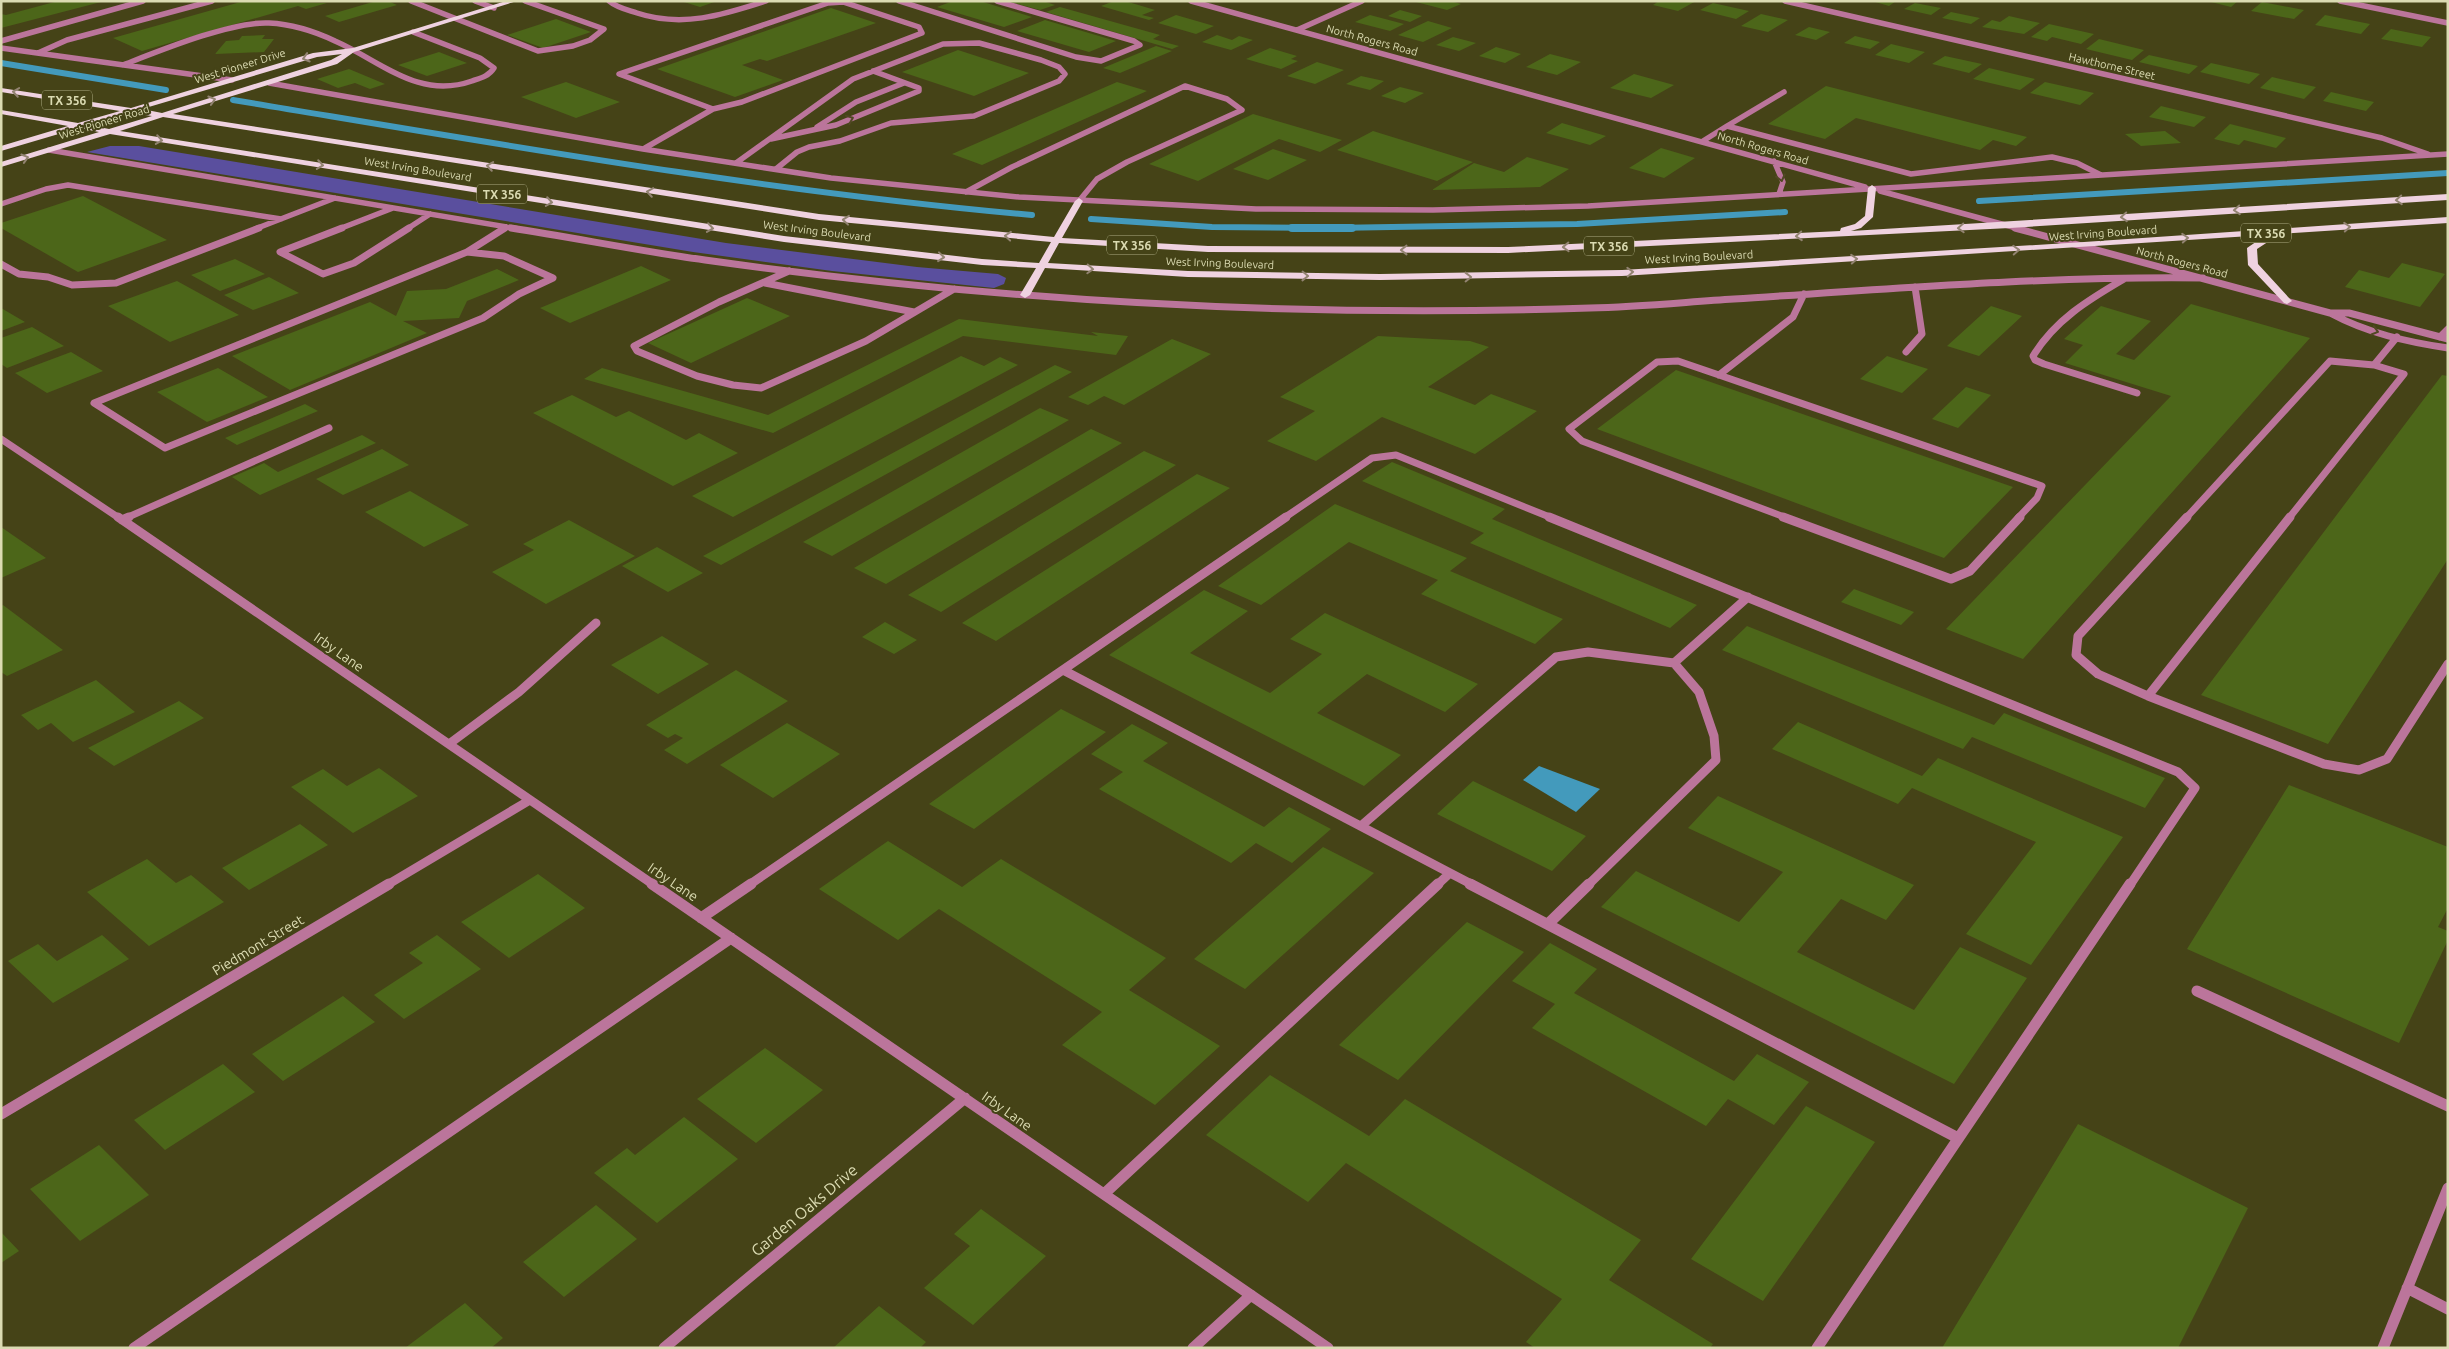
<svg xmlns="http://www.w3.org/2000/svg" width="2449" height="1349" font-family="Ubuntu,sans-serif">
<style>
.green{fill:#5a4f9e}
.water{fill:#439abc}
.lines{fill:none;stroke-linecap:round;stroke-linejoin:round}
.stream-far1{stroke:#439abc;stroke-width:6}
.stream{stroke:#439abc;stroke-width:8}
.building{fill:#4c6619}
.minor-far3{stroke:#bb759b;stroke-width:5.5}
.minor-far2{stroke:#bb759b;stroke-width:7}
.minor-far1{stroke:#bb759b;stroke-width:9}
.minor{stroke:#bb759b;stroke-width:11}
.major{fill:#efd2e0;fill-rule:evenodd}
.oneway{stroke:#928371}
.oneway2{stroke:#514824}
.labels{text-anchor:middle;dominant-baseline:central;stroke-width:4;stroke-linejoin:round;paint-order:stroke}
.far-street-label{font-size:11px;fill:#dbdbb2;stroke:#454317}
.shield{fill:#454317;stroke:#aead84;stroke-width:1}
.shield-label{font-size:12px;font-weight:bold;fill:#dbdbb2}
.street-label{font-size:14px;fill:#dbdbb2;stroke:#454317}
.near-street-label{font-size:16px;fill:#dbdbb2;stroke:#454317}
</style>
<rect width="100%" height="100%" fill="#454317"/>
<path class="green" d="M110,146H139L726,243L917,267L998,274L1006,278L1004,284L994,288L832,271L693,252L87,152Z"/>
<path class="water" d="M1539,766L1600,789L1576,812L1523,780Z"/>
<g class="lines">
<path class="stream-far1" d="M1,63L166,90
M233,100C499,144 763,191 1032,215
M1979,201L2448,173
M1091,219L1212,227L1332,228L1577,224L1785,212"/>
<path class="stream" d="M1292,228H1352"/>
</g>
<path class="building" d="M58,1L101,2L1,28V14L6,15Z
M244,1L327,3L306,9L298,6L142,51L113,38Z
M376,1H388L397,5L339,22L325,16Z
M717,1L700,7L684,2V1Z
M953,1H980L1032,17L1004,27L937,7Z
M1043,1L1055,5L1040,10L1010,2Z
M1114,1H1125L1155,10L1142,15L1154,18L1149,20L1101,6Z
M1418,1H1451L1461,4L1447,10L1416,2Z
M1659,1H1696L1678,11L1653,5Z
M1872,1H1896L1889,6Z
M2207,1H2238L2231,7Z
M2262,2L2304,10L2294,19L2251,11Z
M1713,3L1749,11L1736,19L1700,10Z
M1915,3L1941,8L1931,15L1904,9Z
M1060,7L1160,35L1153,39L1179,46L1172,49L1046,12Z
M831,8L876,23L767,61L760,59L742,65L783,80L735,97L657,69Z
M1400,10L1422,16L1410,22L1388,16Z
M1951,12L1980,18L1971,24L1942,18Z
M1761,14L1788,20L1768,32L1741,26Z
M1176,15L1214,26L1196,34L1158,23Z
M1370,15L1404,24L1390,31L1355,22Z
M2325,15L2370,24L2361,34L2315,25Z
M2009,16L2040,23L2024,34L1982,27L1992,20L2000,22Z
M556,19L591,32L543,48L507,35Z
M1045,20L1116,41L1089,52L1017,31Z
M1428,21L1452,28L1423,42L1398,35Z
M2049,24L2094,34L2081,44L2052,37L2047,41L2031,37Z
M1809,27L1830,32L1816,40L1795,35Z
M2391,29L2431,37L2422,47L2381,39Z
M265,35L262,39H274L264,52L215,54L226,41L239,40L242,36Z
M1217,35L1232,40L1239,36L1253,40L1231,50L1202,42Z
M1855,36L1880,42L1870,49L1844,43Z
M1453,37L1476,43L1459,51L1436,45Z
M2099,39L2144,50L2132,60L2086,49Z
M1891,44L1925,52L1909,63L1875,55Z
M1156,46L1172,51L1120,73L1103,68Z
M1496,47L1521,54L1505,63L1479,56Z
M1270,48L1297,56L1291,59L1298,61L1281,69L1246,59Z
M958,50L1029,73L974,96L902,72Z
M439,52L467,63L427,76L398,65Z
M1550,54L1581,62L1557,75L1526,67Z
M2149,55L2198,66L2189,74L2139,62Z
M1945,56L1982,64L1969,73L1932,64Z
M1317,62L1344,70L1315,84L1287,76Z
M2211,63L2260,74L2249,84L2200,72Z
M1989,68L2035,79L2020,90L1973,79Z
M349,69L385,84L370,89L355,83L338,88L317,79Z
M1634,74L1674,85L1651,98L1610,88Z
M1361,76L1384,81L1370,90L1346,84Z
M2272,77L2316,87L2304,99L2260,88Z
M566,82L620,102L576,118L521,97Z
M1117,82L1147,91L982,165L952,154Z
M2045,82L2094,93L2080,105L2030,93Z
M1826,86L2027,137L2016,146L1993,140L1980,150L1856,118L1825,139L1768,124Z
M1400,87L1424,93L1405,103L1381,96Z
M2331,92L2374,102L2366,111L2323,101Z
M2161,106L2206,117L2194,127L2149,117Z
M1253,114L1342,140L1320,152L1279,139L1198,181L1149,164Z
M1562,123L1606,136L1590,145L1546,133Z
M2230,124L2286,138L2276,148L2244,140L2239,145L2214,139Z
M1373,131L1473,162L1437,181L1337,150Z
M2165,131L2181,143L2141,146L2125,134Z
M1661,148L1695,158L1664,178L1629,168Z
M1273,149L1307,160L1268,180L1233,169Z
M1527,157L1569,169L1540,187L1432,190L1474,163L1504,172Z
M83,196L167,240L78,272L1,228V223Z
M235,259L265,274L220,291L191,275Z
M2402,263L2445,274L2420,307L2345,287L2359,270L2389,278Z
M641,266L671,280L570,323L540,308Z
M497,269L519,280L467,301L459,318L403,321L427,333L290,390L232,356L370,302L396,316L407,291L446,289Z
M269,277L299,293L253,310L224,295Z
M177,281L239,315L170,342L108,306Z
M747,298L790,316L691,363L648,343Z
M2191,304L2310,338L2023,659L1946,629L2171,396L2065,363L2083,345L2064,339L2101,306L2151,321L2116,354L2134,360Z
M1991,306L2022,316L1979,356L1947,346Z
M1,308L25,322L1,331Z
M959,319L1098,336L1091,332L1128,336L1116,355L963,336L773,433L584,379L602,368L768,415Z
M32,327L64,346L7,368L1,364V338Z
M1378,336L1470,341L1489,347L1428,387L1475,405L1491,394L1537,411L1475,454L1382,417L1316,461L1267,441L1315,411L1280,397Z
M1172,339L1211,354L1124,405L1104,396L1088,405L1068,397Z
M71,352L103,371L47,393L15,373Z
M961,356L984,366L1000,357L1018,365L733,517L692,496Z
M1887,356L1928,369L1902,393L1860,379Z
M1055,365L1072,372L721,565L703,556Z
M218,368L268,397L207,422L157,392Z
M1676,370L2013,487L1944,558L1597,429Z
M2442,375L2448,376V559L2328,744L2201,695Z
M1966,387L1991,395L1958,428L1932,419Z
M572,395L616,417L629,411L686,440L699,433L738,453L673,486L533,413Z
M305,404L318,411L237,445L225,438Z
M1040,408L1069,420L832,556L803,542Z
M1091,429L1122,443L886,584L854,568Z
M362,435L376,443L260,495L232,477L264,463L278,472Z
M382,449L409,465L343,495L316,479Z
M1144,451L1176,465L941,612L908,595Z
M1392,462L1505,509L1492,519L1697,605L1670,628L1470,543L1484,533L1362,481Z
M1197,474L1230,488L996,641L962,623Z
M410,491L469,525L424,547L365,512Z
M1335,504L1467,558L1450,571L1563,619L1535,644L1421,594L1438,580L1349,542L1261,605L1218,586Z
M569,520L635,556L546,604L492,572L534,550L523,544Z
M1,527L46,558L1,578Z
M657,547L703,573L668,592L622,566Z
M1854,589L1914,612L1901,625L1841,602Z
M1204,590L1248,611L1190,653L1270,693L1322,654L1290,639L1325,613L1478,684L1445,712L1367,674L1317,713L1401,755L1364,786L1109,655Z
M3,605L63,650L7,676L1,672V606Z
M885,622L917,640L894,654L862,637Z
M1747,626L1994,725L2004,713L2165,778L2145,808L1972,737L1963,749L1722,650Z
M662,636L709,664L658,694L611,665Z
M736,670L788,701L687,764L664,750L683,738L675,734L668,738L646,725Z
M96,680L135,712L73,742L51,723L38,730L21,715Z
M179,701L204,718L114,766L88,748Z
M1061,709L1106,732L974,829L929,804Z
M1798,722L1922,776L1938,758L2123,837L2031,965L1966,934L2036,842L1912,788L1898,804L1772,749Z
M787,723L840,754L773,798L720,765Z
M1132,724L1168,743L1143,761L1264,827L1289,807L1331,829L1292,863L1256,843L1231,863L1099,789L1123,772L1091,754Z
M379,768L418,796L353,833L291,787L323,769L347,786Z
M1473,781L1586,836L1552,871L1437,814Z
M2289,785L2448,847V908L2438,927L2448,931V940L2399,1043L2187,949Z
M1718,796L1914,885L1886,920L1841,899L1797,952L1914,1010L1960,947L2027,978L1954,1084L1601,907L1636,871L1739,922L1783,872L1688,828Z
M300,824L328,845L249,890L222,868Z
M888,841L962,887L1001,859L1166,958L1129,990L1220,1046L1155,1105L1062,1045L1102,1012L939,909L898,940L819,889Z
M1323,847L1374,873L1245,989L1194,959Z
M147,859L176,883L191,875L224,902L149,946L87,892Z
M538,874L585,908L509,958L461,922Z
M1467,922L1524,952L1398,1080L1339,1045Z
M102,935L129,959L53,1003L8,961L38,944L57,961Z
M437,935L481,969L404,1019L374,995L423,963L409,953Z
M1550,943L1597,969L1574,993L1734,1081L1757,1054L1809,1082L1774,1125L1728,1099L1706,1126L1532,1028L1555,1004L1512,981Z
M343,996L375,1022L283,1081L252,1054Z
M765,1048L823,1090L756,1143L697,1099Z
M223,1064L255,1092L165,1150L134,1120Z
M1270,1075L1369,1136L1405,1099L1641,1240L1609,1280L1713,1344L1710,1348H1535L1526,1342L1562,1299L1346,1163L1308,1202L1206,1135Z
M1806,1106L1875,1142L1763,1301L1691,1259Z
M684,1117L738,1159L657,1223L594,1173L627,1148L635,1155Z
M2078,1124L2248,1208L2178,1348H1942Z
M99,1145L149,1195L80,1241L30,1189Z
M596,1205L637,1239L564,1297L523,1262Z
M981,1209L1046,1256L973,1325L924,1288L970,1246L954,1234Z
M1,1232L19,1251L1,1263Z
M465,1303L503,1338L491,1348H405Z
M879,1306L926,1342L920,1348H833Z"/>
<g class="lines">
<path class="minor-far3" d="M411,1L538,51L573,46L590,40L604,29L525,1
M475,1L494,8
M609,1C617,8 628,10 637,13C682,28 723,15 766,1
M899,1L1076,57L1101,61L1140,45L1134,41L997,1
M1191,1L1865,187
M1785,1L2382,138L2428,154
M2340,1L2448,23
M843,2L919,27L922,33L742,102L713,109L619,74L828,3Z
M1297,30L1362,1
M1,41L143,1
M1,48L232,80
M38,53L67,40L212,1
M123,65C159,51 232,21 269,23C291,24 314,31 335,41C381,61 418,100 472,81C481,78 489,76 494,68L480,58L413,32
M269,83L643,149L831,178L1019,197L1256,209L1433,210L1588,206L2448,154
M1784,92L1727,126L1911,174L2052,157L2077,163L2101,175
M817,127L856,102L904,83
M771,139L836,125L919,91V88L873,71
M1703,141L1727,126
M645,148L713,109
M49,150L519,229
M1774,161L1783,182L1779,194
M736,163L853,79L943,44L979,43L1041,60L1059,67L1065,74L1059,81L974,116L891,123L840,141L809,147L797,152L776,169
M1880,191L2020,229
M966,192L1012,167L1185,86L1227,99L1242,110L1127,162L1097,179L1079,201
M1,204L46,189L68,185L281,219
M255,229L335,198
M339,229L393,208
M407,229L430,214
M503,229L506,227"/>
<path class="minor-far2" d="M342,228L280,252L323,274L354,263L409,228
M511,228C576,238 640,251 705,260C998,301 1294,318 1590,308C1638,307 1686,302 1734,299C1890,289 2047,276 2203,278
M2015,228L2330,313C2367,333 2407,342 2448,348
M467,252L504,256L553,278L519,294L483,318L165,448L94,403Z
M467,252L505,228
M1,264L19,274L48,277L72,285L116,283L259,228
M789,271L719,302L634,346L637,351L697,376L733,385L761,388L866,341L954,289
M2124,279C2088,300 2055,320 2033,356L2035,360L2044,364L2137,393
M765,283L914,312
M2330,313H2349L2448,339
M2440,337L2448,329
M1906,352L1922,334L1915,287
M1719,375L2042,486L2037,498L2018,518
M1719,375L1678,361L1657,362L1569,429L1582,441L1787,518
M1719,375L1793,317L1804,294
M1,439L119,518
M126,518L329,428
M1284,518L1372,458L1396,455L1552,518
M2186,518L2330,361L2374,365L2397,337
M2289,518L2404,374L2374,365"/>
<path class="minor-far1" d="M118,517L654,885
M1549,517L2178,772L2195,788L2130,885
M1783,517L1951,579L1970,571L2020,517
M2187,517L2078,636L2076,655L2098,674L2148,696L2324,764L2359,770L2387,759L2448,664
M122,520L129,517
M1063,670L1450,873L1437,885
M2148,696L2290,517
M449,744L519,692L596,623
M1361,826L1556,657L1588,652L1674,663L1748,597
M1450,873L1473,885
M387,885L530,800
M749,885L1286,517
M1588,885L1716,760L1714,736L1699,692L1674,663"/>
<path class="minor" d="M652,884L1328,1348
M1470,884L1958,1138
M701,918L751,884
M1548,924L1589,884
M2197,991L2448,1106
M1,1114L389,884
M1104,1194L1438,884
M2407,1288L2448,1309
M134,1348L731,938
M664,1348L965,1098
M1193,1348L1251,1295
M1817,1348L2130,884
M2383,1348L2448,1188"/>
<path class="major" d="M506,1H517L354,52L337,64L173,114L819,214L1054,237L1075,201L1079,198L1083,201L1062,238L1208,246L1508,247L1840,231L1841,228L1855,224L1865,216L1868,188L1872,185L1876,188L1873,217L1861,228L1851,231L2448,194V200L2010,228L1508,253L1208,252L1059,243L1048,263L1188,271L1380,274L1622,270L2084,242L2448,217V223L2280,234L2257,249L2258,264L2290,299L2292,301L2287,304L2284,303L2248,265L2247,248L2266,235L1622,276L1380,280L1188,277L1045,268L1030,295L1025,298L1020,295L1036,268L982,265L784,242L110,134L1,167V162L99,132L79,128L1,151V146L68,126L1,114V110L78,123L120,111L1,92V88L131,108L313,53L353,48ZM342,54L331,60L162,113L142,109L317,57ZM131,113L152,116L109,129L89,125ZM163,117L819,220L1051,242L1039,263L982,259L784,236L120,131Z"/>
</g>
<defs><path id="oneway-chevron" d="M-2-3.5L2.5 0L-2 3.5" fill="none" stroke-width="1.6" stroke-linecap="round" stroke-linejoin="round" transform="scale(1.25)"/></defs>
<g class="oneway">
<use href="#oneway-chevron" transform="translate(306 58) rotate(163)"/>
<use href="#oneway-chevron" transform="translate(16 92) rotate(-171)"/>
<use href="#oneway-chevron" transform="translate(212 100) rotate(-17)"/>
<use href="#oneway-chevron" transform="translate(159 140) rotate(9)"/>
<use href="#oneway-chevron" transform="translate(25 158) rotate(-17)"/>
<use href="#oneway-chevron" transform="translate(320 165) rotate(9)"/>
<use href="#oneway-chevron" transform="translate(490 166) rotate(-171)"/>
<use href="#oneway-chevron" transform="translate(650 192) rotate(-171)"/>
<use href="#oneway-chevron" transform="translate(2399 200) rotate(176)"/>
<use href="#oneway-chevron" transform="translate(549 202) rotate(9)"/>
<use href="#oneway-chevron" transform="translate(2237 210) rotate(176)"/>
<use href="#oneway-chevron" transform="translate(2124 217) rotate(176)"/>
<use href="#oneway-chevron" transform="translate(846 220) rotate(-174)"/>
<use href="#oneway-chevron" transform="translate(2347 227) rotate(-4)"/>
<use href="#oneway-chevron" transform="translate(710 228) rotate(8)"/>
<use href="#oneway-chevron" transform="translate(1961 228) rotate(177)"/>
<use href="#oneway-chevron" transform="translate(1008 236) rotate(-175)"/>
<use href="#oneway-chevron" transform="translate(1799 236) rotate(176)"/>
<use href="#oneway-chevron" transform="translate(2185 238) rotate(-4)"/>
<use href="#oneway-chevron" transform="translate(1566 247) rotate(178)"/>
<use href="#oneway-chevron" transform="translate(1404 250) rotate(180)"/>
<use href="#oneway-chevron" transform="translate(2016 250) rotate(-3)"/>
<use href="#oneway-chevron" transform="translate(941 257) rotate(6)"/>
<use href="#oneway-chevron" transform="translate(1854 259) rotate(-4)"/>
<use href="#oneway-chevron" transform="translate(1090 269) rotate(3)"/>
<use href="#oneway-chevron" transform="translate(1630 272) rotate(-3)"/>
<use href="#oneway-chevron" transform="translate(1305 276) rotate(1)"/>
<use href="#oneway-chevron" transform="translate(1468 277) rotate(-1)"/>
</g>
<g class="oneway2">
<use href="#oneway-chevron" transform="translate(850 119) rotate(-22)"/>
<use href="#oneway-chevron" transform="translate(1781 178) rotate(76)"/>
<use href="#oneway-chevron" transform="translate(2375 331) rotate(16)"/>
</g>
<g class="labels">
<g class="far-street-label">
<text transform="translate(1372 40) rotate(15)">North Rogers Road</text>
<text transform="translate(240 66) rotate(-17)">West Pioneer Drive</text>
<text transform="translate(2112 66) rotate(13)">Hawthorne Street</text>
<text transform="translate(104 122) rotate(-17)">West Pioneer Road</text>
<text transform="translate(1763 148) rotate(16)">North Rogers Road</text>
<text transform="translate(418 169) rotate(9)">West Irving Boulevard</text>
<text transform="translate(817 231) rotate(7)">West Irving Boulevard</text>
<text transform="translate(2103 233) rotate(-4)">West Irving Boulevard</text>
<text transform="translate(1699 257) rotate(-3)">West Irving Boulevard</text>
<text transform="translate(2182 262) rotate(15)">North Rogers Road</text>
<text transform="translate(1220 263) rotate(2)">West Irving Boulevard</text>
</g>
<g class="shield">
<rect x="42" y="90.5" width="50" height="19" rx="4"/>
<rect x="477" y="184.5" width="50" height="19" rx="4"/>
<rect x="2241" y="223.5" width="50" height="19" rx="4"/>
<rect x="1107" y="235.5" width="50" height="19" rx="4"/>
<rect x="1584" y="236.5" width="50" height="19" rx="4"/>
</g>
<g class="shield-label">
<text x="67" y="100">TX 356</text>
<text x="502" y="194">TX 356</text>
<text x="2266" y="233">TX 356</text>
<text x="1132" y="245">TX 356</text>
<text x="1609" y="246">TX 356</text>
</g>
<g class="street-label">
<text transform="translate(339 652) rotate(35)">Irby Lane</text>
<text transform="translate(673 882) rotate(34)">Irby Lane</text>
<text transform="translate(258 945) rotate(-31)">Piedmont Street</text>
<text transform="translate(1007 1111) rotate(35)">Irby Lane</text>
</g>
<g class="near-street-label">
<text transform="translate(804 1210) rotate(-40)">Garden Oaks Drive</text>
</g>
</g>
<rect width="2449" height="1349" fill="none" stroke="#dbdbb2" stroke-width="5"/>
</svg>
